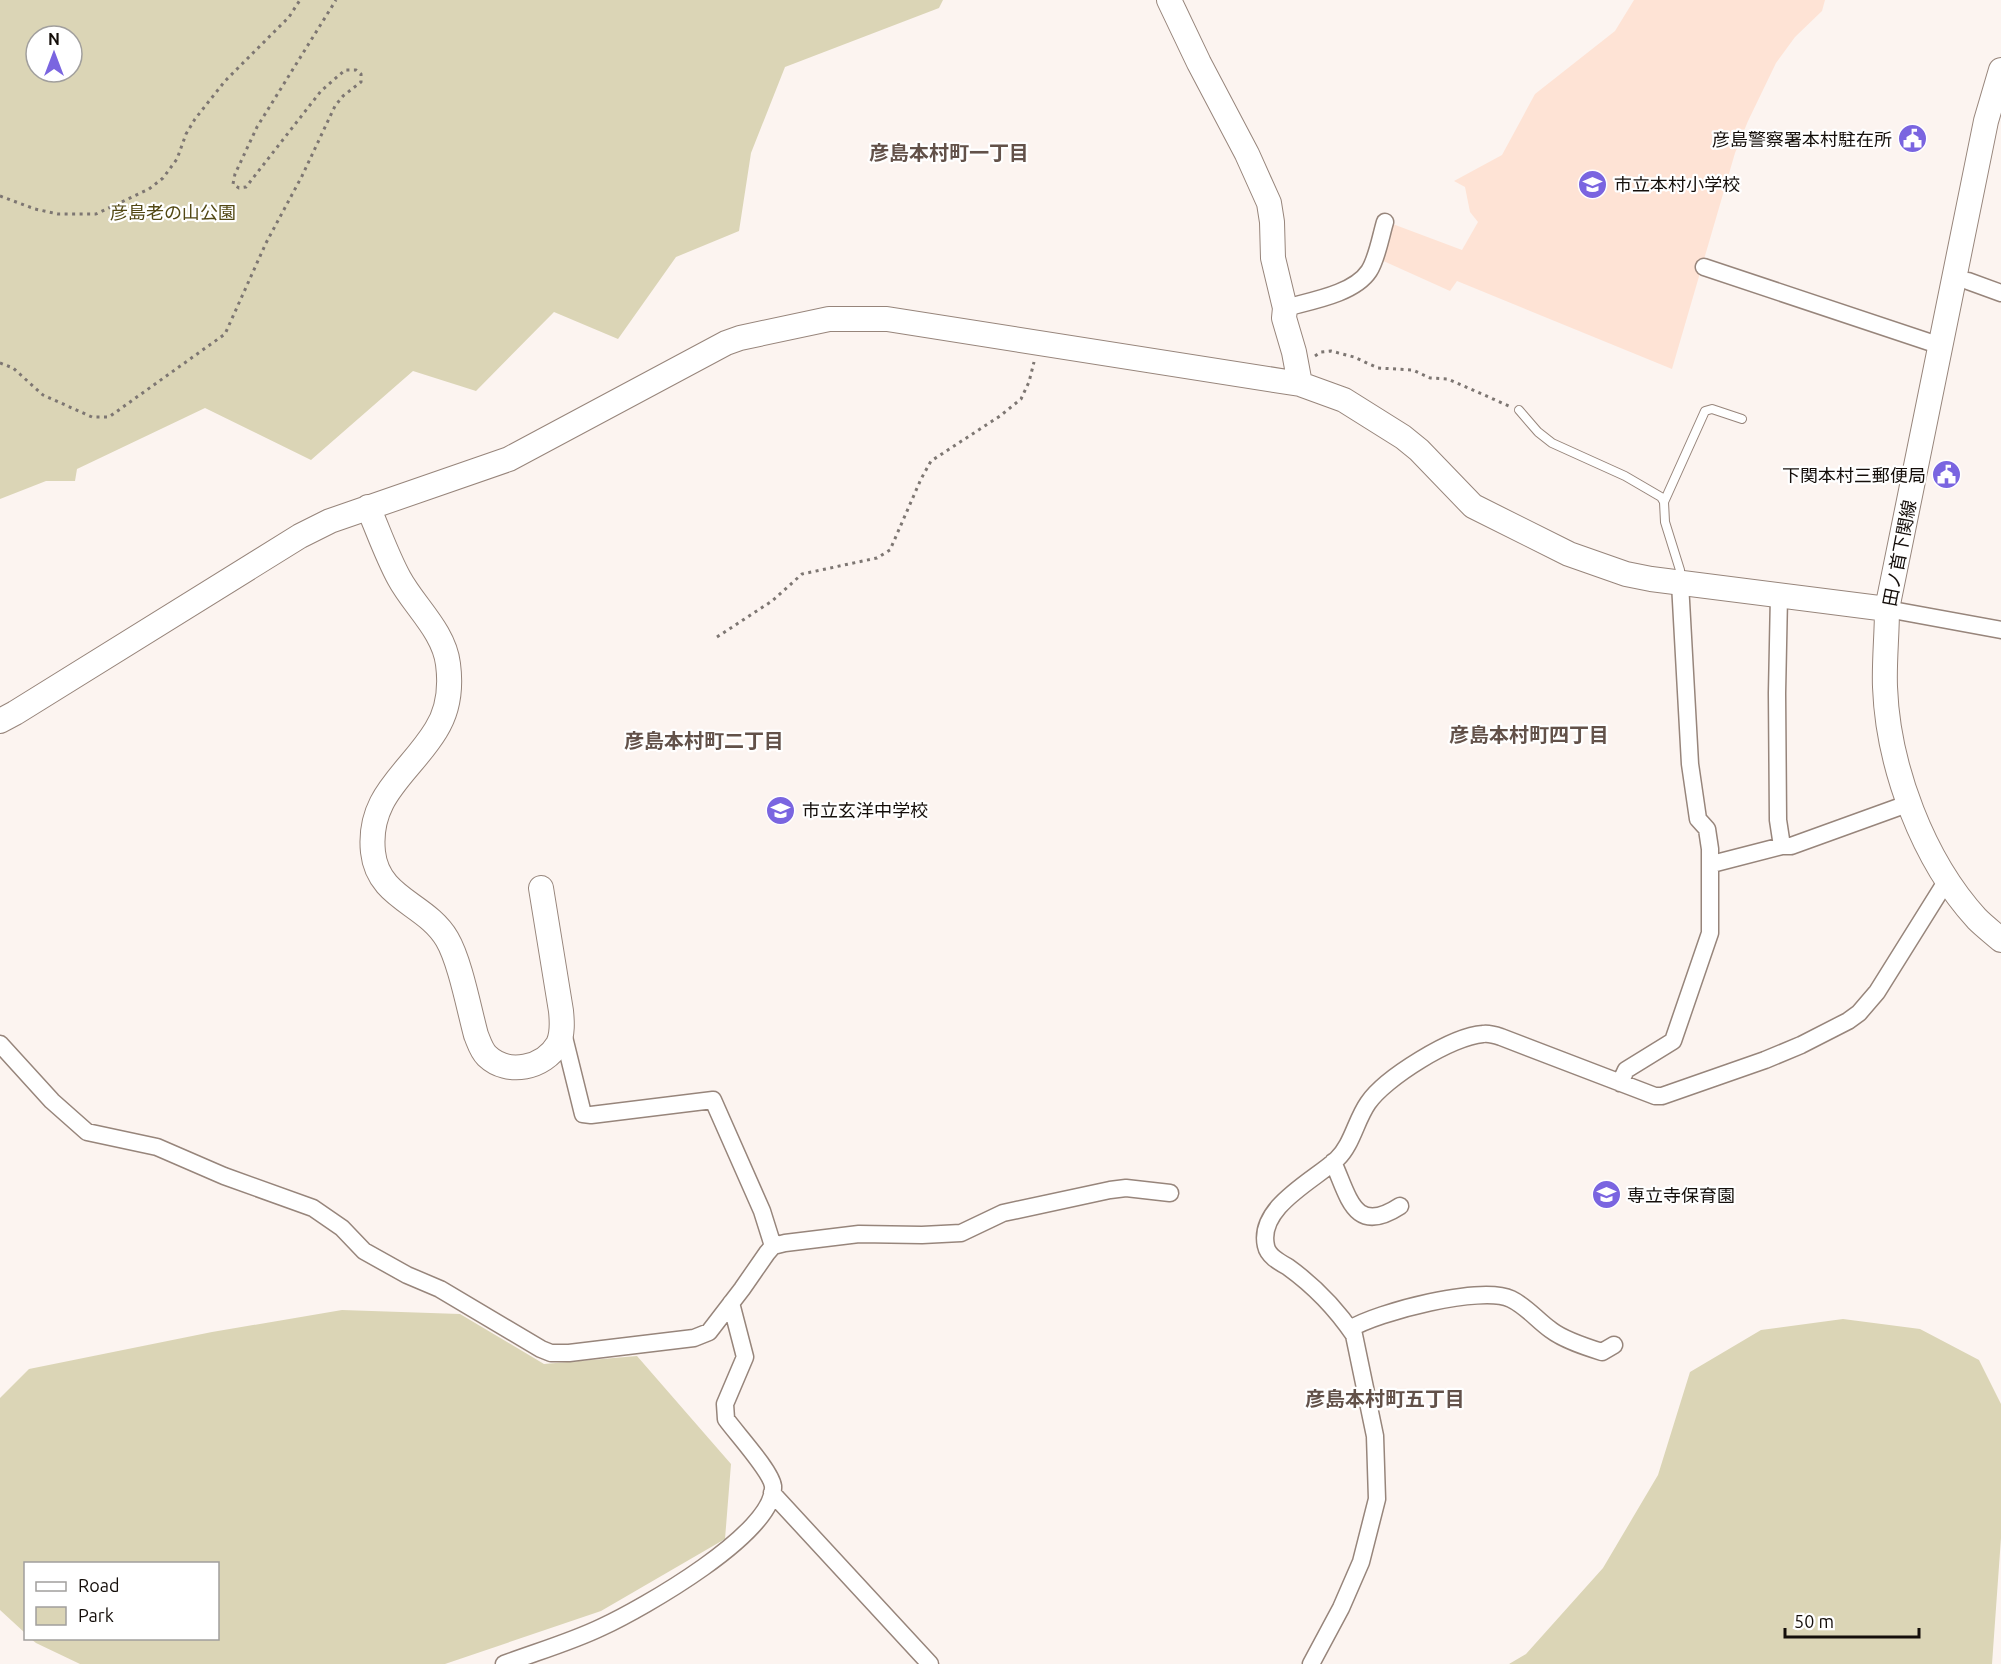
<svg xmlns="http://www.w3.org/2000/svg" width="2001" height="1664" font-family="Ubuntu,'Noto Sans JP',sans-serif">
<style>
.built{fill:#fee3d5}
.green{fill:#dbd5b6;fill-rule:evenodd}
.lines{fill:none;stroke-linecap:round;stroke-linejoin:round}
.lane-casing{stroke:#97857b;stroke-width:10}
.street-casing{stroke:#97857b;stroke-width:19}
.secondary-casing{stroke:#97857b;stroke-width:26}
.path{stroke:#7d7672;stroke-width:3;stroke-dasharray:3 4.5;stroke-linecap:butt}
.lane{stroke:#fff;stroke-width:8}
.street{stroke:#fff;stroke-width:16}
.secondary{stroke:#fff;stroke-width:24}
.labels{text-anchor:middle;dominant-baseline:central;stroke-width:4.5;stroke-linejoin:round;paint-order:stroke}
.poi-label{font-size:18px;fill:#140e0a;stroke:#fff;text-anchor:start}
.park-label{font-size:18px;fill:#524814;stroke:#fff}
.street-label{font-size:18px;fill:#140e0a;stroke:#fff}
.neighbourhood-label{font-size:20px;font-weight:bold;fill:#625149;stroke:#fff}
</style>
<rect width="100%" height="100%" fill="#fcf4f0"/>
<path class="built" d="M1634,0H1825L1822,11L1795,37L1776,63L1748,121L1735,153L1672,369L1457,281L1450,291L1379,259L1390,223L1462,250L1478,222L1470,212L1465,187L1454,181L1502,155L1535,94L1615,31Z"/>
<path class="green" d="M0,0H943L939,8L785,67L751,153L739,231L676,257L618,339L554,312L476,391L413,371L311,460L205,408L77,469L75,481H46L0,499ZM36,36H72V72H36Z
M342,1310L460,1314L544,1364L637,1356L731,1464L725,1539L601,1611L445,1664H80L36,1643L31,1639L218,1638V1564H26L25,1633L0,1610V1398L29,1369L212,1332Z
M1843,1319L1920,1329L1979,1360L2001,1404V1538L1992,1664H1509L1526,1654L1603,1568L1658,1475L1690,1372L1761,1330Z"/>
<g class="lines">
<defs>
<path id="lane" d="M1519,410L1538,432L1552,443L1625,476L1661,497L1664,502
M1680,580V570L1665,522L1664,502L1705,411L1712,409L1742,419"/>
<path id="street" d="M1704,267L1941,346
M1968,281L2001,293
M1285,308C1310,301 1354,294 1369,271C1377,259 1381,235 1385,222
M1779,596L1777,693L1778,820L1782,846
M1887,609L2001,630
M1712,864L1782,846H1791L1910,803
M562,1029L583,1114L591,1115L713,1100L762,1211L773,1246
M0,1044L52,1101L87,1132L157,1147L224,1176L313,1208L342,1228L364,1251L407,1275L440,1289L541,1349L551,1353H569L694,1338L709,1332L742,1289L767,1253L773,1246L785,1243L859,1234L922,1235L961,1233L1003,1213L1110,1190L1126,1188L1170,1193
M1620,1083L1626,1070L1673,1041L1710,933V849L1707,829L1698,819L1690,764L1680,583
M1333,1162C1349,1197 1354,1236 1400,1206
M1350,1329C1377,1312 1482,1285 1511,1299C1526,1306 1537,1320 1551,1330C1564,1340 1586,1347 1602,1352L1614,1345
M772,1493L930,1664
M504,1664C536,1652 571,1642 602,1627C641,1609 776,1533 773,1486C771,1471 736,1433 726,1419L725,1404L745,1357L731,1303
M1311,1664L1341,1608L1361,1562L1377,1499L1375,1436L1354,1335C1337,1310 1313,1285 1288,1267C1279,1262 1268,1256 1266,1246C1257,1207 1315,1180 1337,1159C1352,1145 1356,1120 1368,1103C1385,1078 1452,1036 1483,1034C1489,1033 1495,1035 1501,1037L1655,1096H1662L1765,1060L1801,1045L1848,1021L1859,1013L1877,992L1947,880"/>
<path id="secondary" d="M1169,0L1199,63L1247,154L1269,203L1272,222L1273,258L1285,308L1284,318L1294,352L1300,384
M2001,70L1986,121L1887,609C1887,635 1884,662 1885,687C1888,767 1923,860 1977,919C1984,926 1993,933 2001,940
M368,507C378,530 387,556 399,578C414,606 444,631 448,664C451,687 448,711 436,730C410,773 367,795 373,852C378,899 426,903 447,939C460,961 469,1009 476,1035C479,1042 481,1050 487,1056C508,1076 544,1068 558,1044C563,1034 562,1021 561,1011L541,888
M0,721L15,713L300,536L330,521L509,459L726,343L740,338L829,319H887L1300,384L1344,400L1403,437L1419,450L1473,506L1569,554L1626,574L1651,579L1887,609"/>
</defs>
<use href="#lane" class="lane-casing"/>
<use href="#street" class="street-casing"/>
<use href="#secondary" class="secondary-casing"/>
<path class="path" d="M0,196L35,209L58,214H96L149,189L163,178L177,159L186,134L195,119L225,81L289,17L300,0
M1315,356L1321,352L1331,351L1354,357L1378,368L1413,370L1430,378L1448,379L1509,406
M0,363L13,368L43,395L92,417H109L225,334L266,243L302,176L335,106L343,96L361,82V74L356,70H345L321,91L246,187L239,188L233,184L235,174L257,127L336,0
M717,637L772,601L802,574L877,558L890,550L921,479L931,461L1000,416L1021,399L1029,382L1034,362"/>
<use href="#lane" class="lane"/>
<use href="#street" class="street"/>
<use href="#secondary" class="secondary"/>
</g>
<defs>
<symbol id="civic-disc" viewBox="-11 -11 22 22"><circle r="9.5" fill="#7a65e0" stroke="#fff"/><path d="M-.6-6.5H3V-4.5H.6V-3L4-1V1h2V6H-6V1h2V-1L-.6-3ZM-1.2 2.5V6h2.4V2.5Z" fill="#fff"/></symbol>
<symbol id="school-disc" viewBox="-11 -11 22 22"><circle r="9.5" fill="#7a65e0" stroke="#fff"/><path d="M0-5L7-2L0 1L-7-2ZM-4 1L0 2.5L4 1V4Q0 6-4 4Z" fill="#fff"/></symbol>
</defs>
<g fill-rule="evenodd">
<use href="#civic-disc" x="1896" y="122" width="33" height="33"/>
<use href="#school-disc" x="1576" y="168" width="33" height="33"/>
<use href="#civic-disc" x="1930" y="458" width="33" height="33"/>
<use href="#school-disc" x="764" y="794" width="33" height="33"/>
<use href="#school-disc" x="1590" y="1178" width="33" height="33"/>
</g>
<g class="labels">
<g class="poi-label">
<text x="1892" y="139" text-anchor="end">彦島警察署本村駐在所</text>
<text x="1614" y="184">市立本村小学校</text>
<text x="1926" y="475" text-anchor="end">下関本村三郵便局</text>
<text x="802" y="810">市立玄洋中学校</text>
<text x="1627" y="1195">専立寺保育園</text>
</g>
<g class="park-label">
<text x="173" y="212">彦島老の山公園</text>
</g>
<g class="street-label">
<text transform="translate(1899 553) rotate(-79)">田ノ首下関線</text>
</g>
<g class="neighbourhood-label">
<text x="949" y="152">彦島本村町一丁目</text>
<text x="1529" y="734">彦島本村町四丁目</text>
<text x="704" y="740">彦島本村町二丁目</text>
<text x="1385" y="1398">彦島本村町五丁目</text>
</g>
</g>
<rect x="24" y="1562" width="195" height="78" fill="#ffffff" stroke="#a19f9d" stroke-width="1.5"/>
<rect x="36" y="1582" width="30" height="9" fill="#ffffff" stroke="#a19f9d" stroke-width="1.5"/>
<text x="78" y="1592" font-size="18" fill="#140e0a">Road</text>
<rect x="36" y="1607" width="30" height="18" fill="#dbd5b6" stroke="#a19f9d" stroke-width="1.5"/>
<text x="78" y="1622" font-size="18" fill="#140e0a">Park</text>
<g transform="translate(54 54)"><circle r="28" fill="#ffffff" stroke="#a19f9d" stroke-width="1.5"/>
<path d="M0-4.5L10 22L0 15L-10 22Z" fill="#7a65e0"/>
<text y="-9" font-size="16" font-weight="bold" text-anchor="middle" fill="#140e0a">N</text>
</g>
<path d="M1785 1628v9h134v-9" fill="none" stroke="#140e0a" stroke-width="3"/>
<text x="1794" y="1628" font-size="18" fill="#140e0a" stroke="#ffffff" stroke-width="4.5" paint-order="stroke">50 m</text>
</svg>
